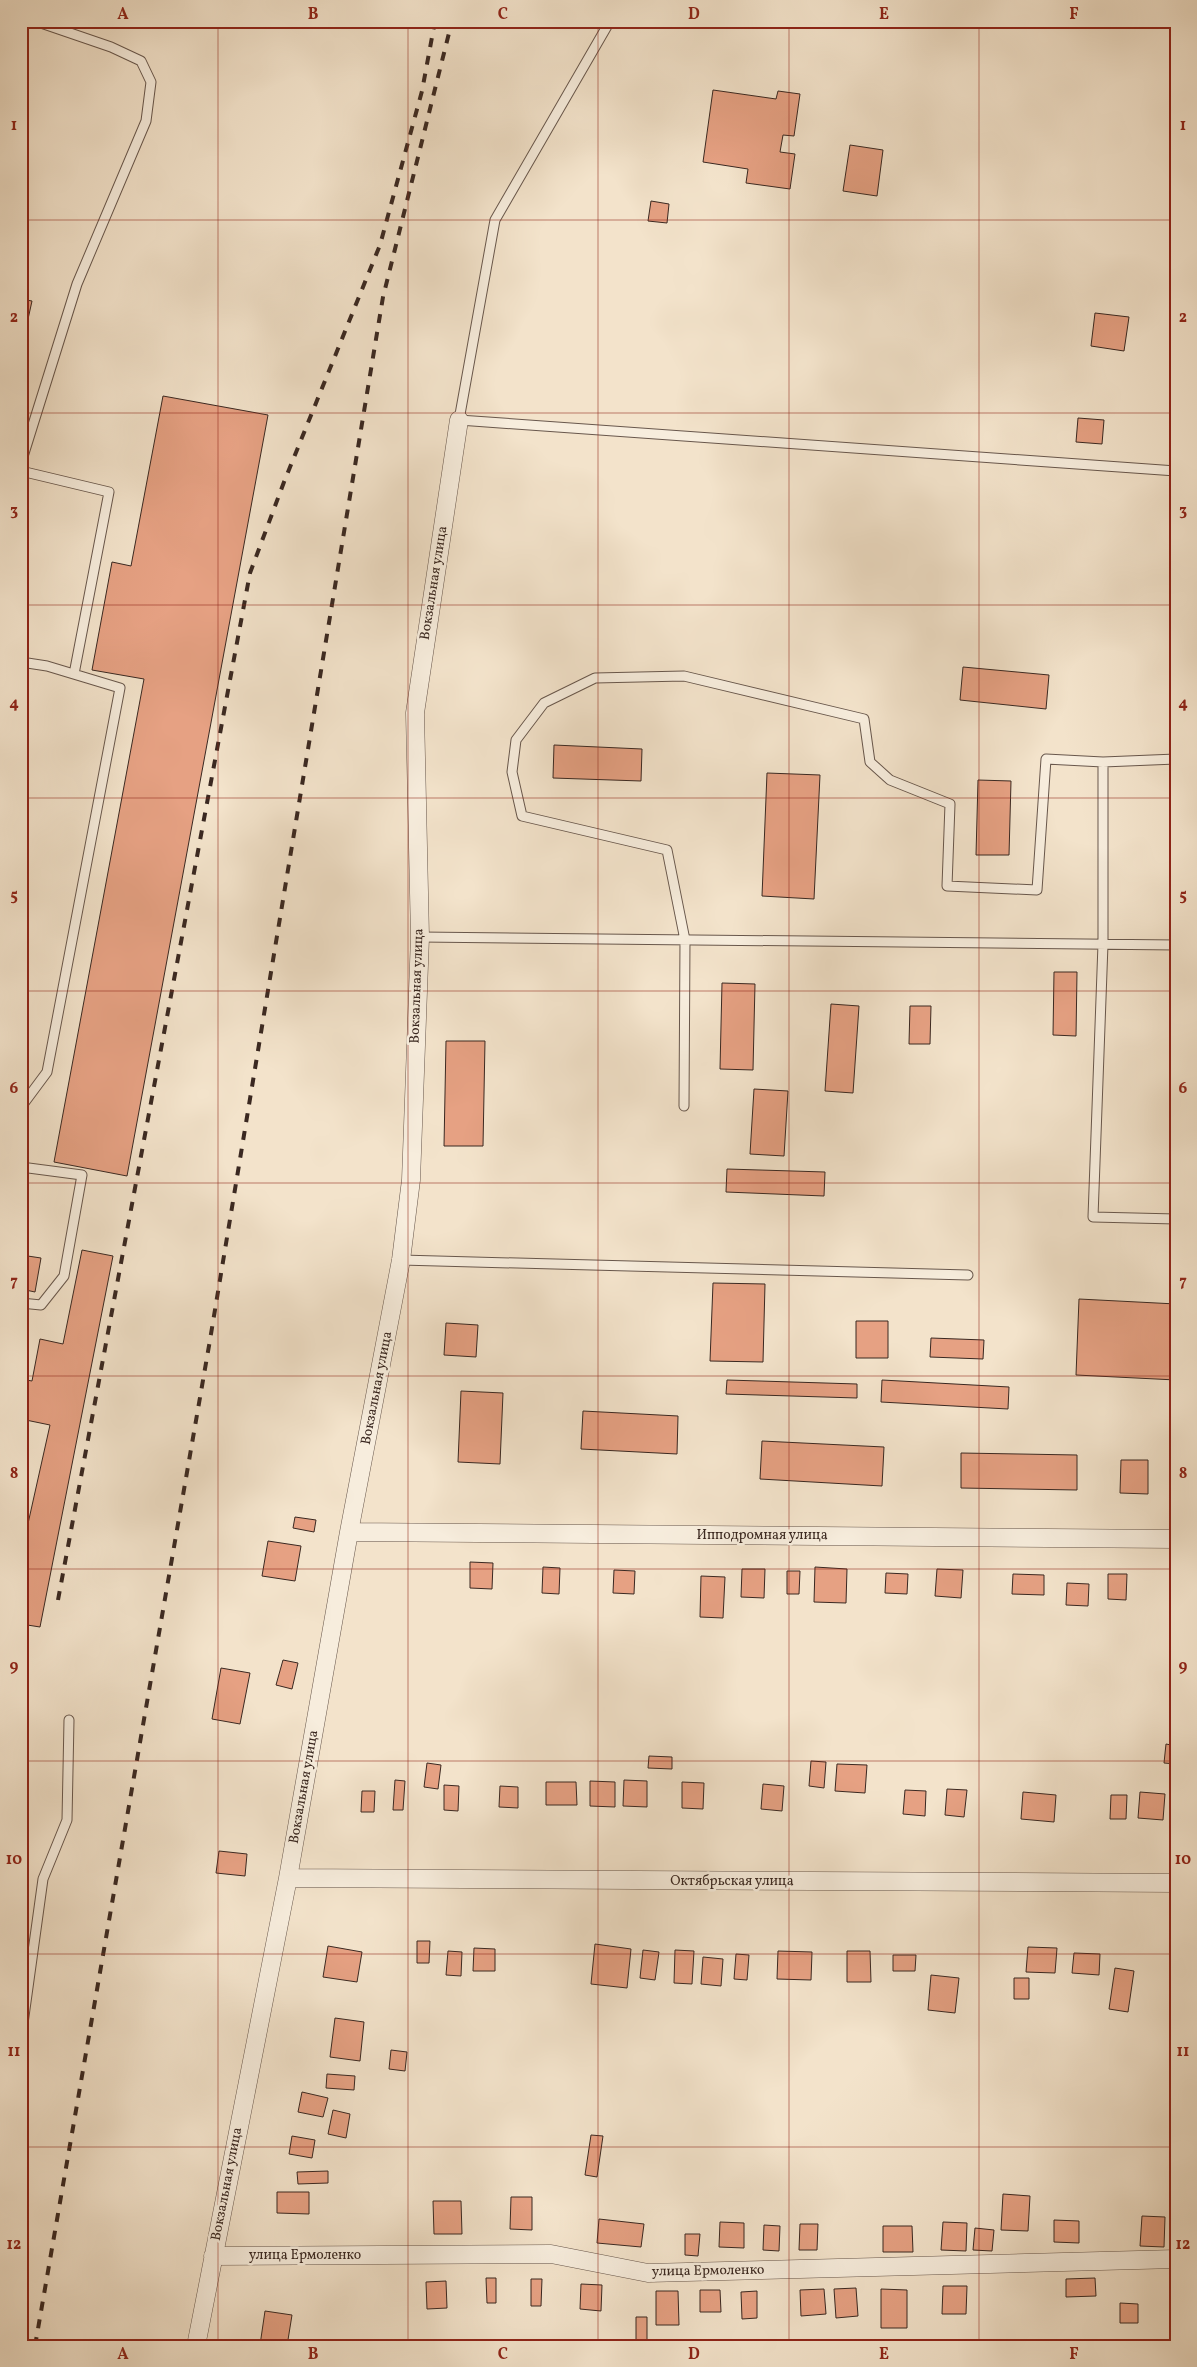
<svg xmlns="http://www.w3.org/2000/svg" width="1197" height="2367" font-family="Vollkorn,serif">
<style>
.building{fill:#e6a183;stroke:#3a2821}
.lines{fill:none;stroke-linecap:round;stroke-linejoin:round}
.lane-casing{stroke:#68574c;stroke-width:11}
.street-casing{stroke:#68574c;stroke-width:19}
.lane{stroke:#f7eddd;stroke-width:9}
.street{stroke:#f7eddd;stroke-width:18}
.rail{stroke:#3a2821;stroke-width:4;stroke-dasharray:9 9;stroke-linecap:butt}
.grid{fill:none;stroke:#8f2418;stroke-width:1;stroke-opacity:0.55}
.labels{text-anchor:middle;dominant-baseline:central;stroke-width:5;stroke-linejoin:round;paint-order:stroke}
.street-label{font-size:14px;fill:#3a2821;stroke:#f7eddd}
.neatline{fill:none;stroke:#8f2418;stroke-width:2}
.grid-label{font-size:16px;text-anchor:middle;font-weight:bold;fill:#8f2418}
</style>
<rect width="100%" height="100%" fill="#f3e3cb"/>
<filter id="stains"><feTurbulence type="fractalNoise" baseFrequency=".004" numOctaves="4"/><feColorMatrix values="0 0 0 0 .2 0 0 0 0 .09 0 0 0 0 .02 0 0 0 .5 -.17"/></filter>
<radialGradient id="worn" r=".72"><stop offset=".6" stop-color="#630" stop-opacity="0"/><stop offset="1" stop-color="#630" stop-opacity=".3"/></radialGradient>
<path class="building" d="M713,90L776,99L778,91L800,94L794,136L783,135L780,152L795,154L790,189L746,183L748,169L703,162Z
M850,145L883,150L877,196L843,191Z
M651,201L669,204L667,223L648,221Z
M21,299L32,301L21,351Z
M1095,313L1129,317L1124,351L1091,346Z
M163,396L268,415L127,1176L54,1162L144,679L92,670L112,562L131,566Z
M1078,418L1104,420L1102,444L1076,442Z
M963,667L1049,675L1046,709L960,700Z
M554,745L642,749L641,781L553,778Z
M767,773L820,775L814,899L762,896Z
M978,780L1011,781L1009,855H976Z
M1054,972H1077L1076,1036L1053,1035Z
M722,983L755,984L753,1070L720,1069Z
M831,1004L859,1006L853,1093L825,1091Z
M910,1006H931L930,1044H909Z
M446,1041H485L483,1146H444Z
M754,1089L788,1091L784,1156L750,1154Z
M727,1169L825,1172L824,1196L726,1192Z
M82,1250L113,1256L40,1627L21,1624V1555L50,1425L21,1419V1379L32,1381L40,1339L63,1344Z
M21,1255L41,1258L35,1292L21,1289Z
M713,1283L765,1284L763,1362L710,1361Z
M1079,1299L1176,1304V1380L1076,1375Z
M856,1321H888V1358H856Z
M446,1323L478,1325L476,1357L444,1355Z
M931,1338L984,1340L983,1359L930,1357Z
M727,1380L857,1384V1398L726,1394Z
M882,1380L1009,1387L1008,1409L881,1402Z
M461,1391L503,1393L500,1464L458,1462Z
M583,1411L678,1416L677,1454L581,1449Z
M762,1441L884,1447L882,1486L760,1479Z
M961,1453L1077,1455V1490L961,1488Z
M1121,1460H1148V1494L1120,1493Z
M295,1517L316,1520L314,1532L293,1528Z
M268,1541L301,1546L295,1581L262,1576Z
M470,1562L493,1563L492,1589L470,1588Z
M543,1567L560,1568L559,1594L542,1593Z
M815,1567L847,1569L846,1603L814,1602Z
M742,1569H765L764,1598L741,1597Z
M937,1569L963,1570L961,1598L935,1596Z
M614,1570L635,1571L634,1594L613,1593Z
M787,1571H800L799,1594H787Z
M886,1573L908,1574L907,1594L885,1593Z
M1013,1574L1044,1575V1595L1012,1594Z
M1108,1574H1127L1126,1600L1108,1599Z
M701,1576L725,1577L723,1618L700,1617Z
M1067,1583L1089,1584L1088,1606L1066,1605Z
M283,1660L298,1663L292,1689L276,1685Z
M221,1668L250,1673L240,1724L212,1719Z
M1166,1744L1176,1746V1764L1164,1763Z
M649,1756L672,1757V1769L648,1768Z
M811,1761L826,1762L824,1788L809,1786Z
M427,1763L441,1765L438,1789L424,1787Z
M837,1764L867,1765L865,1793L835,1791Z
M395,1780L405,1781L403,1810H393Z
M624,1780L647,1781V1807L623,1806Z
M590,1781L615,1782V1807L590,1806Z
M546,1782H576L577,1805H546Z
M682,1782L704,1783L703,1809L682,1808Z
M763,1784L784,1786L782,1811L761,1809Z
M444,1785L459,1786L458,1811L444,1810Z
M500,1786L518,1787V1808L499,1807Z
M947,1789L967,1790L964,1817L945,1815Z
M905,1790L926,1791L925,1816L903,1814Z
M362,1791H375L374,1812H361Z
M1023,1792L1056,1795L1054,1822L1021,1819Z
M1140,1792L1165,1794L1163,1820L1138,1818Z
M1111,1795H1127L1126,1819H1110Z
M219,1851L247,1854L245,1876L216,1873Z
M417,1941H430L429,1963H417Z
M595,1944L631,1949L627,1988L591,1984Z
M328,1946L362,1952L357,1982L323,1977Z
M1028,1947L1057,1948L1055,1973L1026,1972Z
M474,1948L495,1949V1971H473Z
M643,1950L659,1952L655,1980L640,1978Z
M675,1950L694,1951L692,1984L674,1983Z
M448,1951L462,1952L461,1976L446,1975Z
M778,1951L812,1952L811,1980L777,1979Z
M847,1951H870L871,1982H847Z
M1074,1953L1100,1954L1099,1975L1072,1973Z
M736,1954L749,1955L747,1980L734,1979Z
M893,1955H916L915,1971H893Z
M703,1957L723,1959L721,1986L701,1984Z
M1115,1968L1134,1971L1128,2012L1109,2009Z
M931,1975L959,1978L955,2013L928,2010Z
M1014,1978H1029V1999H1014Z
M335,2018L364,2022L360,2061L330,2057Z
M391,2050L407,2052L405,2071L389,2069Z
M327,2074L355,2076L354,2090L326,2088Z
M302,2092L328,2098L323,2117L298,2112Z
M333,2110L350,2114L346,2138L328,2134Z
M591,2135L603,2136L597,2177L585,2175Z
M292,2136L315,2140L312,2158L289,2154Z
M328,2171V2183L298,2184L297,2172Z
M277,2192H309V2214L277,2213Z
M1003,2194L1030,2196L1028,2231L1001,2230Z
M511,2197H532V2230L510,2229Z
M433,2201H461L462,2234H434Z
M1142,2216L1165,2217L1164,2247L1140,2246Z
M599,2219L644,2224L641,2247L597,2243Z
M1054,2220L1079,2221V2243L1054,2242Z
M720,2222L744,2223V2248L719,2247Z
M943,2222L967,2223L966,2251L941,2250Z
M800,2224H818L817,2250H799Z
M764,2225L780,2226L779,2251L763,2250Z
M883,2226H912L913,2252H883Z
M975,2228L994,2230L992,2251L973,2250Z
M685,2234H700L698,2256L685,2255Z
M486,2278H496V2303H487Z
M1095,2278L1096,2296L1066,2297V2279Z
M531,2279H542L541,2306H531Z
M446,2281L447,2308L427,2309L426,2282Z
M581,2284L602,2285L601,2311L580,2309Z
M943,2286H967L966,2314H942Z
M856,2288L858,2316L836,2318L834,2289Z
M824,2289L826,2314L801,2316L800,2290Z
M881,2289L907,2290V2328H881Z
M700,2290H720L721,2312H700Z
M656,2291H678L679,2325H656Z
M757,2291V2318L742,2319L741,2292Z
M1120,2303L1138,2304V2323H1120Z
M265,2311L292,2315L287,2346L260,2345Z
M636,2317H647V2342H636Z"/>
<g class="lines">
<defs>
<path id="lane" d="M610,21L495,220L459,420L1176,471
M21,463L77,284L146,121L151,82L141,61L111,47L35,21
M21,471L109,492L74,674
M21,662L47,666L120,688L47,1072L21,1107
M1103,762L1176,759
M420,937L1176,945
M684,1106L685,940L667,850L522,816L512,772L516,740L544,703L595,678L684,676L864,719L870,762L890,780L950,804L947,886L1037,890L1046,759L1103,762V944L1093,1217L1176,1219
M21,1167L82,1175L64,1276L41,1305L21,1303
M401,1260L968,1275
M21,2038L43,1879L67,1820L69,1720"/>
<path id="street" d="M349,1532L1176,1539
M288,1878L1176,1883
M213,2256L551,2254L648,2273L1176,2259
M196,2346L288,1878L349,1532L401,1260L411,1180L420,937L415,713L459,420"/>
</defs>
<use href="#lane" class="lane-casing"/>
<use href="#street" class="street-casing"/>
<use href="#lane" class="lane"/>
<use href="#street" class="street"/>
<path class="rail" d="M58,1600L250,573L284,482L380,245L422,91L435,21
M35,2346L210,1340L383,297L452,21"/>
</g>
<path class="grid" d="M218,21V2346M408,21V2346M598,21V2346M789,21V2346M979,21V2346M21,220H1176M21,413H1176M21,605H1176M21,798H1176M21,991H1176M21,1183H1176M21,1376H1176M21,1569H1176M21,1761H1176M21,1954H1176M21,2147H1176"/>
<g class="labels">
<g class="street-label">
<text transform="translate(434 583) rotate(-81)">Вокзальная улица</text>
<text transform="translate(417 986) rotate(-88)">Вокзальная улица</text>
<text transform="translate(377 1388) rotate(-79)">Вокзальная улица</text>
<text x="762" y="1535">Ипподромная улица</text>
<text transform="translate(304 1787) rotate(-80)">Вокзальная улица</text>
<text x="732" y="1881">Октябрьская улица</text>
<text transform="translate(227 2184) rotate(-79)">Вокзальная улица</text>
<text x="305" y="2255">улица Ермоленко</text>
<text transform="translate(708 2271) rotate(-1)">улица Ермоленко</text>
</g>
</g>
<rect width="1197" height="2367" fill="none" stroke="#f3e3cb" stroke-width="55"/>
<rect x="28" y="28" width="1142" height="2312" class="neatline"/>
<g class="grid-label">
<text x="123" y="19">A</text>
<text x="313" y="19">B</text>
<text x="503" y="19">C</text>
<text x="694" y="19">D</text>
<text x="884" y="19">E</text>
<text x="1074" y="19">F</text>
<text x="14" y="130">1</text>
<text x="1183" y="130">1</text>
<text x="14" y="322">2</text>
<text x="1183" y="322">2</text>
<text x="14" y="515">3</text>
<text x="1183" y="515">3</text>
<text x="14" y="708">4</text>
<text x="1183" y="708">4</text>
<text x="14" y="900">5</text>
<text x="1183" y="900">5</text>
<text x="14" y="1093">6</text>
<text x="1183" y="1093">6</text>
<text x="14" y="1286">7</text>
<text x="1183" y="1286">7</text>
<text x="14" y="1478">8</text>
<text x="1183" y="1478">8</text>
<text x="14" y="1671">9</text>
<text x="1183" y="1671">9</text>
<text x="14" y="1864">10</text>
<text x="1183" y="1864">10</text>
<text x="14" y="2056">11</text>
<text x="1183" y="2056">11</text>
<text x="14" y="2249">12</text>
<text x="1183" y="2249">12</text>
<text x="123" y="2359">A</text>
<text x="313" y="2359">B</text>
<text x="503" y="2359">C</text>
<text x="694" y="2359">D</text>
<text x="884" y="2359">E</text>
<text x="1074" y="2359">F</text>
</g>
<rect width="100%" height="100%" filter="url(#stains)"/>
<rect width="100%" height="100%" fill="url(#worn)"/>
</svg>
